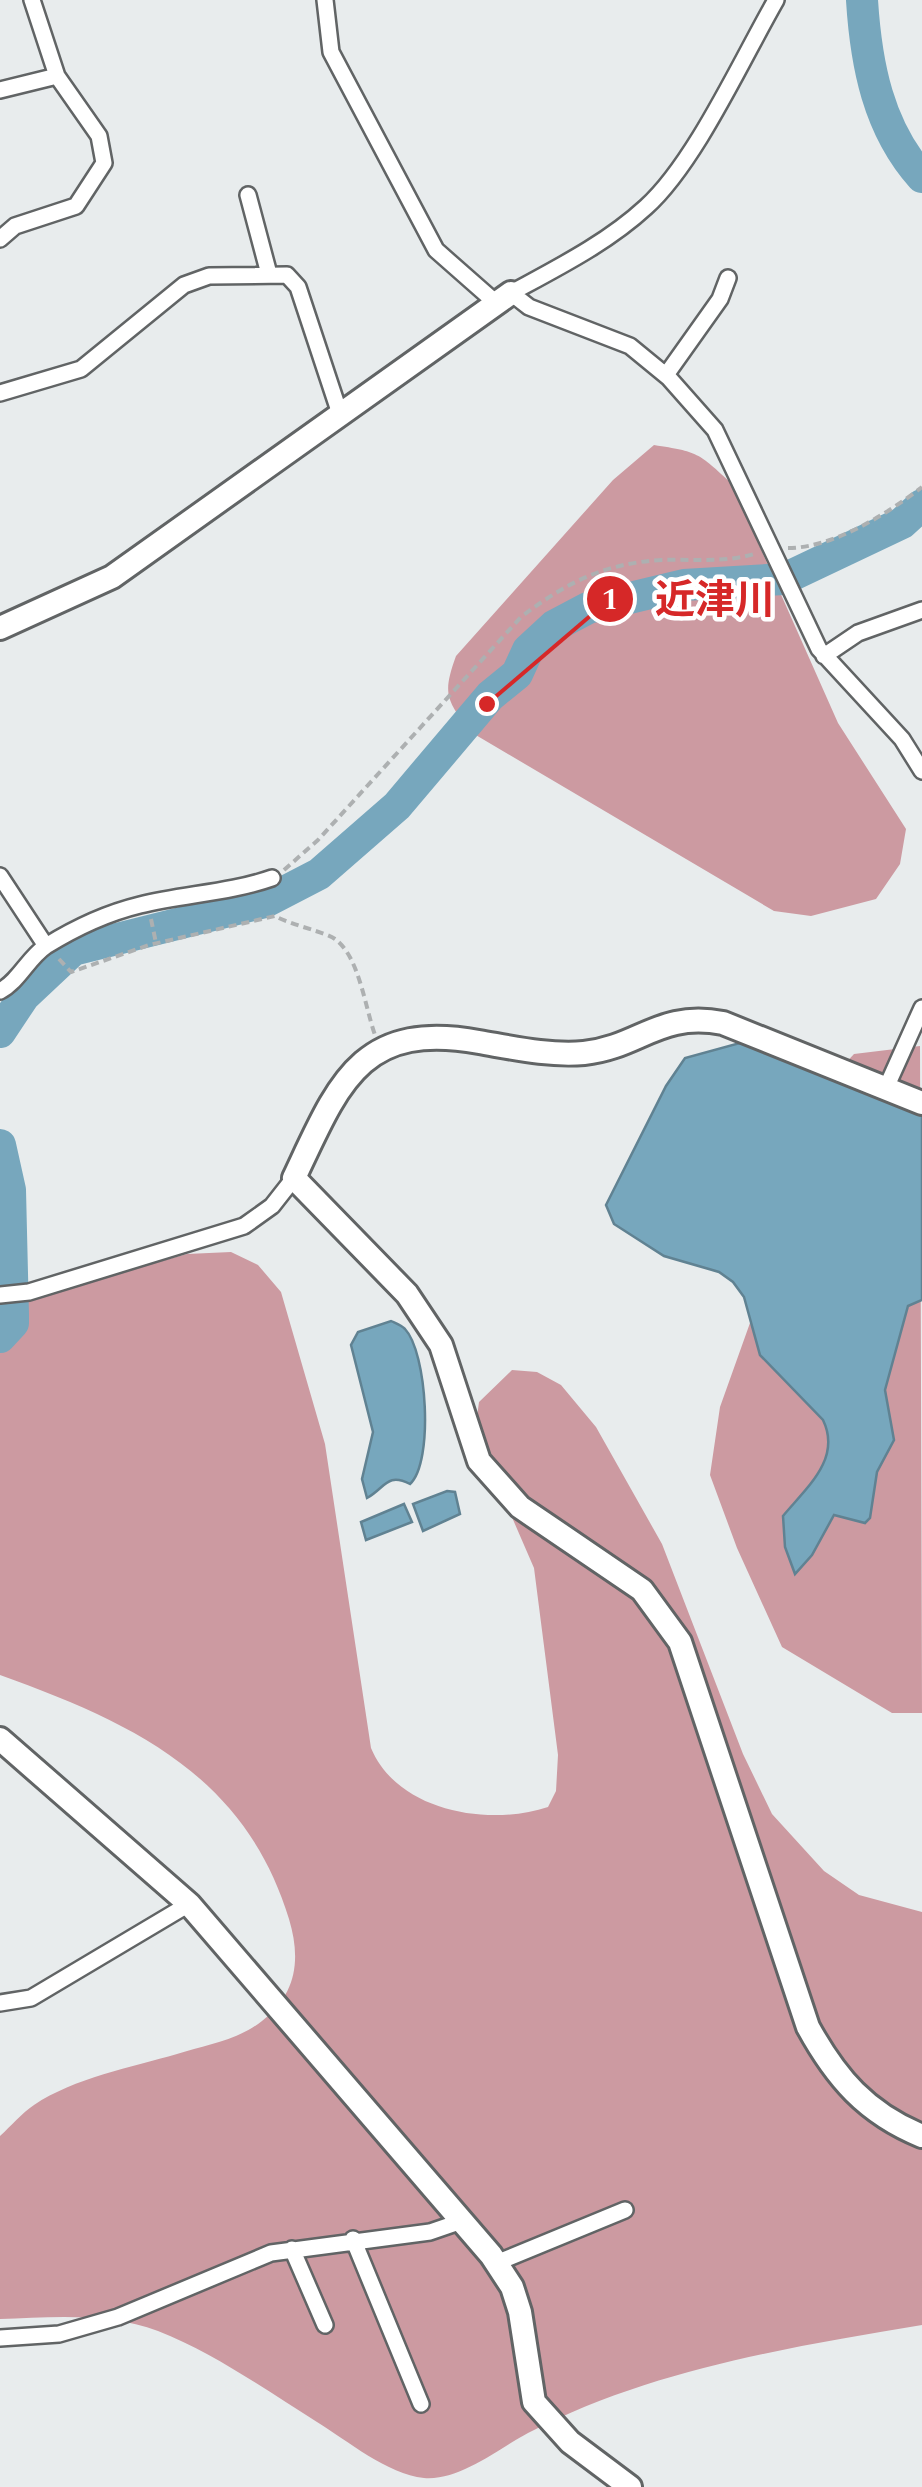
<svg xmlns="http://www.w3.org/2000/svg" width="922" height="2487" font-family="Spectral,'Noto Sans JP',serif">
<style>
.forest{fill:#cc9aa1}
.water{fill:#77a7bd;stroke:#608292;stroke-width:2.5}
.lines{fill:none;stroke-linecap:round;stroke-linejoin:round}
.river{stroke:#77a7bd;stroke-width:32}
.street-casing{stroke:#616465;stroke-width:20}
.secondary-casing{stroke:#616465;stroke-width:28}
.path{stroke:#adb0b1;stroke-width:4;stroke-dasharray:8 5;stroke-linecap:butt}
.street{stroke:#fff;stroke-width:15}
.secondary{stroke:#fff;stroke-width:22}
.leader{fill:none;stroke:#d62828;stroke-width:4}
.callout-dot{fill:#d62828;stroke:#fff;stroke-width:4}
.mark-label{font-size:30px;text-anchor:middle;font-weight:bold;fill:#fff}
.callout-label{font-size:40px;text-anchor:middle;font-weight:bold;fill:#d62828;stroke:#fff;stroke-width:9;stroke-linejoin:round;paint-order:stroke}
</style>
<rect width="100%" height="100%" fill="#e8eced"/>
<path class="forest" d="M654,445C698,452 698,452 732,484L838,723L906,829L900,864L876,899L811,916L774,911L469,731C447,699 442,695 456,656L613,480Z
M920,1046L922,1713H892L782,1647L737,1548L710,1475L720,1407L841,1068L854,1054Z
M231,1252L258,1265L281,1292L325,1444L371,1748C397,1811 488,1827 548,1807L556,1791L558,1755L534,1568L475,1432L479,1402L512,1370L537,1372L561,1385L596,1427L662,1544L743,1754L772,1814L824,1871L859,1895L922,1912V2325C786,2348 652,2369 528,2433C498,2449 460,2481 424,2478C387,2474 348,2441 317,2422C266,2390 214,2353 158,2331C110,2312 50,2317 0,2319V2136C11,2126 22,2113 34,2105C74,2078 132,2067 177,2054C206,2045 238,2040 262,2021C297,1994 301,1959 289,1919C245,1775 133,1723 0,1675V1306L187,1254Z"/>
<path class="water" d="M747,1041L922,1113V1300L908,1306L885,1390L894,1440L877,1472L870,1518L865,1523L834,1515L812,1555L795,1574L785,1547L783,1516C806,1488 842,1459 823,1420L760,1355L744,1297L733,1282L719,1272L664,1256L614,1224L606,1205L666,1086L685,1058Z
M391,1321C395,1323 401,1325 405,1329C427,1352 434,1462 410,1484C387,1472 385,1488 367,1498L362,1479L373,1432L351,1345L358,1332Z
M447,1491L455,1492L460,1514L423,1531L413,1504Z
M404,1504L412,1522L366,1540L361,1522Z"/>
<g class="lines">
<path class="river" d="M862,0C866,64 878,128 922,177
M0,1032L24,996L73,950L265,902L319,874L397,806L490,696L517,674L528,650L554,626L588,608L684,585L784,579L902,523L922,505
M0,1145L10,1190L13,1315V1323L0,1337"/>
<defs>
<path id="street" d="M325,0L331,52L436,250L495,302
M776,0C742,59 695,163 646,207C607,243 557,268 511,293L529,307L630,346L669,378L715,430L819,649L902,739L922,771
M0,90L57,76
M248,195L269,274
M0,239L15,226L76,206L104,163L99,136L57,76L32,0
M666,375L720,299L728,278
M0,393L81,369L184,285L209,276L287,275L298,287L340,414
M824,656L858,633L922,610
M0,876L46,946C75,928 107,913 140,905C184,894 229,893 272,878
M0,991C19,981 28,958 46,946
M886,1088L922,1008
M0,1295L29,1292L244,1226L272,1206L294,1178
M0,2003L31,1998L189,1904
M353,2239L421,2404
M292,2249L325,2325
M496,2263L625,2210
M0,2338L59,2334L118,2317L271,2253L430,2232L462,2221"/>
<path id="secondary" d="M0,628L112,577L511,293
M922,1103L723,1023C659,1011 640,1047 584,1053C549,1056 514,1048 479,1042C360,1020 338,1085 294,1178L407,1294L441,1345L479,1461L520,1507L642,1590L680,1642L808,2027C836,2078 866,2113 922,2136
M0,1739L189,1904L491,2255L512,2287L520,2312L534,2402L570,2442L630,2487"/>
</defs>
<use href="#street" class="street-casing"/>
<use href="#secondary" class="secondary-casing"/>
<path class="path" d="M788,548C833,548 887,514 922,487
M284,870L318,840L521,617C566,583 604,563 662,560C693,559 724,563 754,554
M151,919L156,943
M59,959L71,972L149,945L275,916C291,925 325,932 335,939C359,956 365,1007 375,1035"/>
<use href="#street" class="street"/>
<use href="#secondary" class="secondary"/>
</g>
<path class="leader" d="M487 704L610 599"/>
<g class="callout-dot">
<circle cx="487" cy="704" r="10"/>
<circle cx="610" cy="599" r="25"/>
</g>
<g class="mark-label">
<text x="610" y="609">1</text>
</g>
<g class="callout-label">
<text x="715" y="613">近津川</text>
</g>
</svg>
